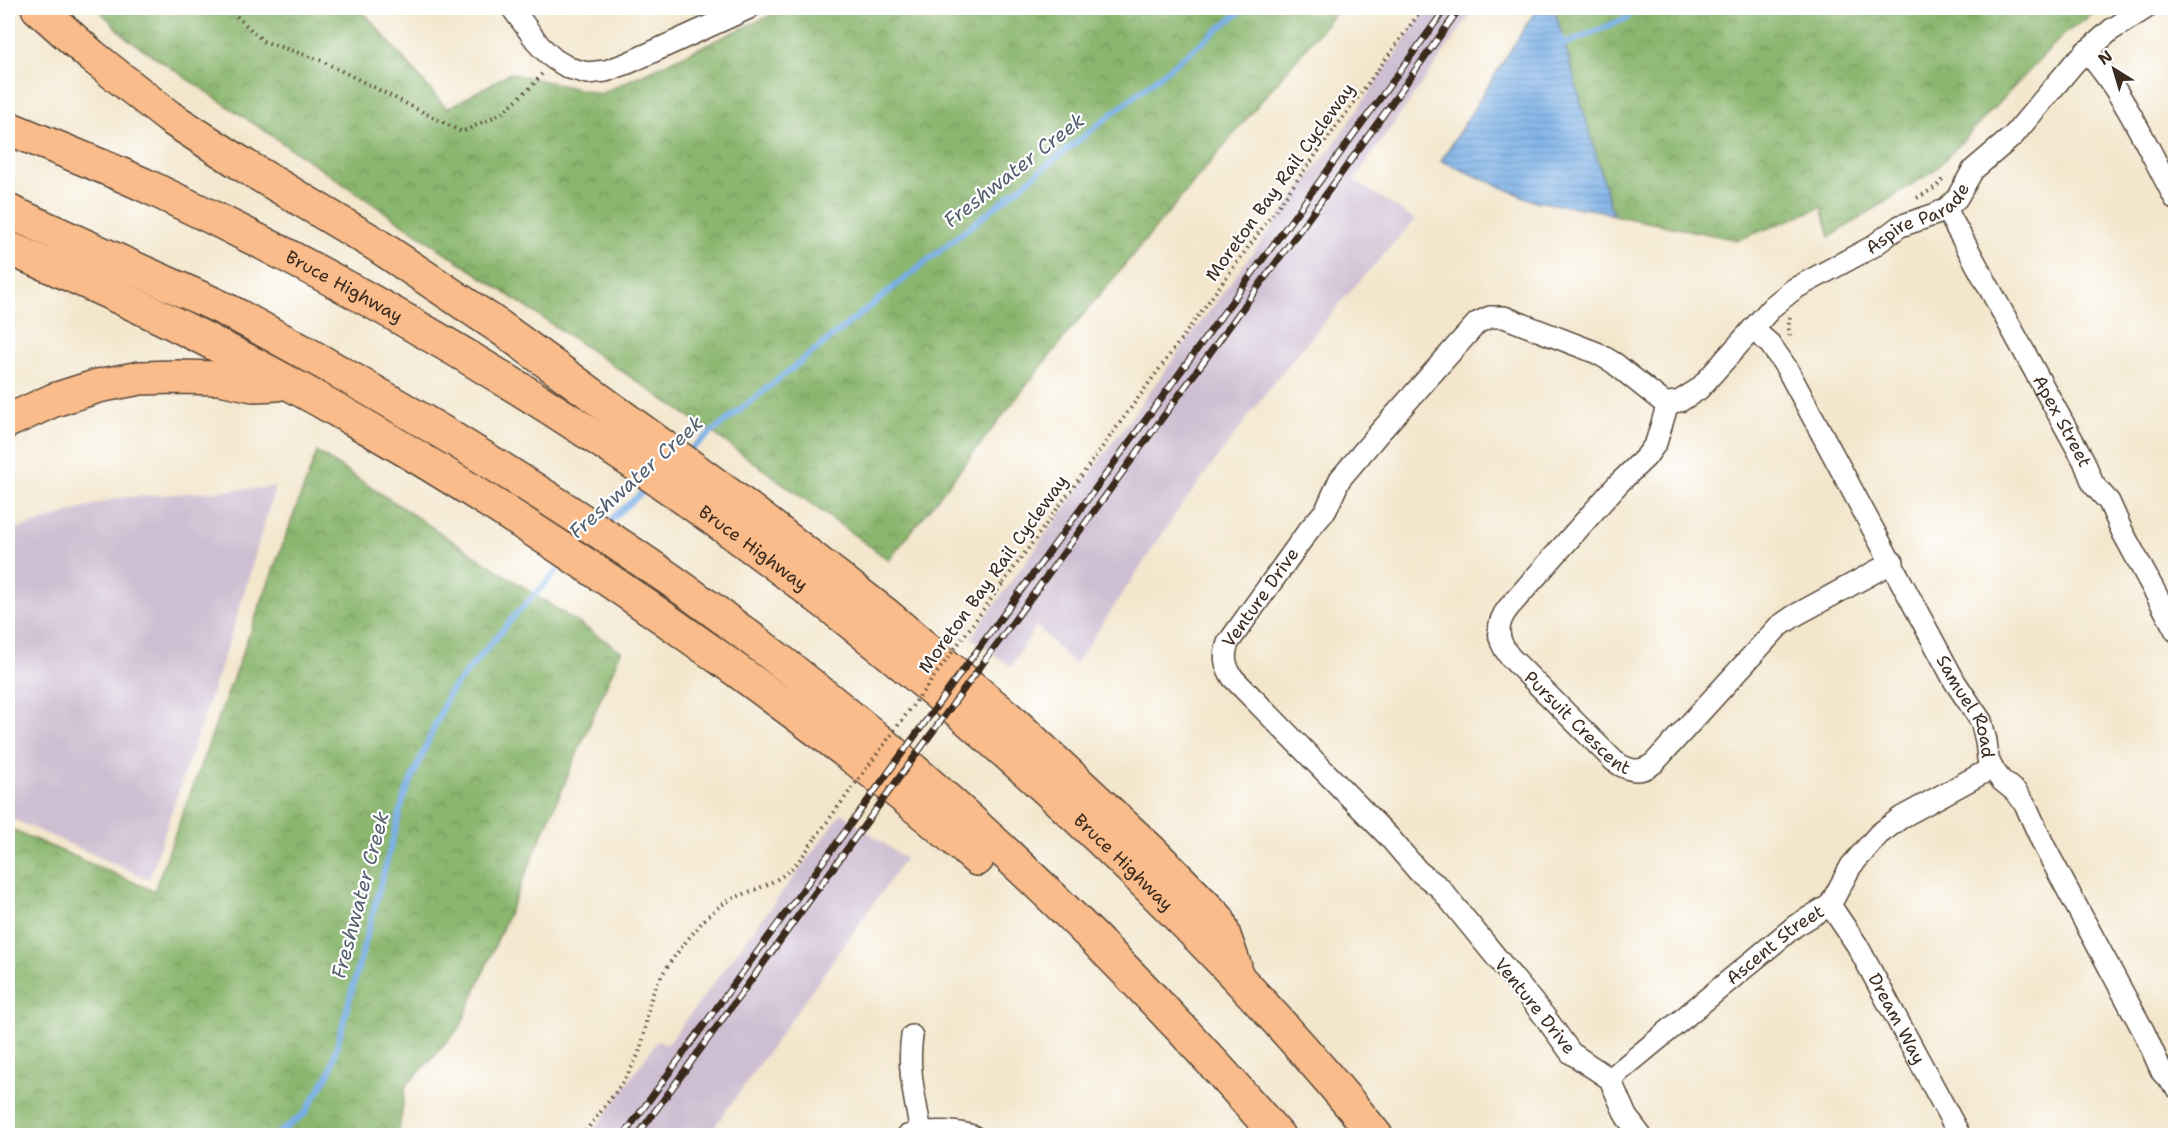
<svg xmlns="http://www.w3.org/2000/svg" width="2183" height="1143" font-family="'Shantell Sans',sans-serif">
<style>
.industrial{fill:#cebed1}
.forest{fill:url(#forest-crowns);stroke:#627046;stroke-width:1.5}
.water{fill:url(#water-rules);stroke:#5a6c82;stroke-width:1.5}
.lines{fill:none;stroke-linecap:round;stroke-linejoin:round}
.stream{stroke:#78aee6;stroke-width:6}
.minor-casing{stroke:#574638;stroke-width:24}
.motorway-casing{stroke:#574638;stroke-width:36}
.path{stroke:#574638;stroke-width:4;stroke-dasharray:1.5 4.5;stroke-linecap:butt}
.minor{stroke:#fff;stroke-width:21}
.motorway{stroke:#f9bc8a;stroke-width:33}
.rail-casing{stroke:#3b2a1e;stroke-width:7}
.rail{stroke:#fff;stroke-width:4.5;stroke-dasharray:14;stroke-linecap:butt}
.path-bridge{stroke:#574638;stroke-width:4;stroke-dasharray:1.5 4.5;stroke-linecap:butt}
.labels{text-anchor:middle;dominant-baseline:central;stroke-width:4.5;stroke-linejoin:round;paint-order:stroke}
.street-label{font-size:18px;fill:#3b2a1e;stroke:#fff}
.water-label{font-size:20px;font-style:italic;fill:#535f6e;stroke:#fff}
</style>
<defs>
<pattern id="forest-crowns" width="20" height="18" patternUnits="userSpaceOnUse" patternTransform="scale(1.5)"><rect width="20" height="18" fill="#8ab66e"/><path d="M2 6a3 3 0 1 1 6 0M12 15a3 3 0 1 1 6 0" fill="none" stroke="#72945a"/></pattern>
<pattern id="water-rules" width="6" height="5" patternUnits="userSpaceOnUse" patternTransform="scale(1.5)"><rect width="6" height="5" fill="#78aee6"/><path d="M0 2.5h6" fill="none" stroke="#648eba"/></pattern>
</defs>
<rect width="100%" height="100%" fill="#fff"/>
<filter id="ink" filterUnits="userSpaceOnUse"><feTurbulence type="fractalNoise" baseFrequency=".0167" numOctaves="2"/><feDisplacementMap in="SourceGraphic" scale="12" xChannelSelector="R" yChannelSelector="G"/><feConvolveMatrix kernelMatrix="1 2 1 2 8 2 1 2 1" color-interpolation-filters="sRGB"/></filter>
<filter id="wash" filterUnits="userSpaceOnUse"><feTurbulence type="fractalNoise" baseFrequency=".008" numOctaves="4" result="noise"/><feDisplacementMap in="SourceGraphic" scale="24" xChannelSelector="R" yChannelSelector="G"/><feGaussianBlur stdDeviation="1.35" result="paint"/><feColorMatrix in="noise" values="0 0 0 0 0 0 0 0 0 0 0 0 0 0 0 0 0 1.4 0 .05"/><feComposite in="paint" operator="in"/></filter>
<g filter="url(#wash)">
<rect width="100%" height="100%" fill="#f3e6cc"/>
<path class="industrial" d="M1427,8H1475L1354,180L1415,220L1345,297L1275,381L1179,509L1075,665L1036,626L1011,667L971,637L1153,387L1336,141Z
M275,487L237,617L149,879L8,817V532L117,498Z
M842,813L905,859L709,1135H591L658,1040L667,1045Z"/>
<path class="forest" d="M97,8H360L447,109L510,73L600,94L786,8H1339L1067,334L889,560L709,430L128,39Z
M1560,8H2102L2064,34L1935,170L1830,237L1822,207L1738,240L1613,215L1556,14Z
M317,452L621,651L460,1027L406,1086L398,1135H8V828L154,891Z"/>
<path class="water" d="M1537,8H1544L1556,14L1613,215L1602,211L1534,201L1441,161Z"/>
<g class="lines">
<path class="stream" d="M1561,38L1565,44L1627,18L1634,8
M687,452L1245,8
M606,524L648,487
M275,1136L305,1113L330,1072L404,797L449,693L517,613L566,562"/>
</g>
</g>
<g filter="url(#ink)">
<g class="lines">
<defs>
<g id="minor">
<path d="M512,8L540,46L554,59L569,68L587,73L606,71L628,63L749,8"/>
<path d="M2086,51C2125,94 2148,149 2176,200"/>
<path id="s1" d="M1946,209L2084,461L2093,484L2109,502L2122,531L2176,631"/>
<path id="s2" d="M1753,329L1770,344L1786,367L1955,682L1981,721L1986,741L1988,759L1992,768L2001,780L2017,793L2026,806L2044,846L2144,1032L2162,1072L2176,1087"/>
<path id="s3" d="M1668,403L1656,443L1646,457L1618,484L1509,607C1495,624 1496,639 1510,657L1614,761C1628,771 1640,774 1654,763L1778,627L1794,616L1893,562"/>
<path id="s4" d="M1830,905L1857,945L1960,1136"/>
<path d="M912,1036C907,1069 915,1099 921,1132"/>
<path id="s5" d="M1610,1079L1795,926L1830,905L1851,866L1879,834L1902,817L1992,768"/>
<path d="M907,1136C927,1130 953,1130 973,1136"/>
<path id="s6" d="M1641,1136L1626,1116L1610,1079L1571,1053L1545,1017L1439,887L1418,871L1389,837L1233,678C1225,666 1223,656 1228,643L1308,531L1326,510L1340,479L1379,433L1477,323L1490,317H1504L1597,353L1614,363L1663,402L1668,403L1680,401L1699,389L1773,306L1794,289L1872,247L1900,226L1936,214L1946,209L1957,198L1973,170L2013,136L2075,62L2111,30L2146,8"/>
</g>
<g id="motorway">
<path d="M38,8L92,56L169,117L245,166L374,243L501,328L746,507L885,614L1015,724L1151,851L1218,919L1235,967"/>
<path id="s7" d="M8,128C55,147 104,166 151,188C515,359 850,593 1137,875C1221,958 1302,1043 1376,1136"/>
<path d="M8,211C58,234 109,257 160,280C186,292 214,303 240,317C387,396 530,483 668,578C893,736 1098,929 1278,1136"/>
<path d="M8,248C261,353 495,496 717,656C806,721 894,785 977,859"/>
<path d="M8,421L54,400L98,386L140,378L177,377L220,378L253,385L277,384"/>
</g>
</defs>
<use href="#minor" class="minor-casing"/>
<use href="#motorway" class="motorway-casing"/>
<path class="path" d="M228,8L263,41L320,60L462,132L502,113L532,86L542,74
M1917,198L1936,187L1944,177
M1790,336L1788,327L1790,317
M1003,583L1423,8
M582,1136C601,1110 624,1085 637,1057C646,1038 645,1018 651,999C659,973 681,948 698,927C727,892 746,898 779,878C795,868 806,852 816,837"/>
<use href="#minor" class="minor"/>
<use href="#motorway" class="motorway"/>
<defs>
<path id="rail" d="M623,1136L1446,8
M637,1136L1343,171L1460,8"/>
</defs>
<use href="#rail" class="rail-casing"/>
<use href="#rail" class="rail"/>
<path class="path-bridge" d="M816,837L1003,583"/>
</g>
</g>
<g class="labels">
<g class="street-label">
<text transform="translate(1280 182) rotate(-54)">Moreton Bay Rail Cycleway</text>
<text stroke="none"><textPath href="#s6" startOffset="1594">Aspire Parade</textPath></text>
<text stroke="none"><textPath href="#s7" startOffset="372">Bruce Highway</textPath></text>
<text stroke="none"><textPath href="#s1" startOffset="242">Apex Street</textPath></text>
<text stroke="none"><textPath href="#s7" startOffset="858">Bruce Highway</textPath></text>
<text transform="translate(993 574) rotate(-54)">Moreton Bay Rail Cycleway</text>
<text stroke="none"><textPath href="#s6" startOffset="711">Venture Drive</textPath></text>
<text stroke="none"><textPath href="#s2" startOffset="436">Samuel Road</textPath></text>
<text stroke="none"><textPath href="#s3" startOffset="412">Pursuit Crescent</textPath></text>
<text stroke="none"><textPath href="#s7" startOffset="1344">Bruce Highway</textPath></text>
<text stroke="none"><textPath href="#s5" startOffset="213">Ascent Street</textPath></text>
<text transform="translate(1535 1006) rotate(51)">Venture Drive</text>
<text stroke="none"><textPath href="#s4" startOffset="132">Dream Way</textPath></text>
</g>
<g class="water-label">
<text transform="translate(1014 170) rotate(-38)">Freshwater Creek</text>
<text transform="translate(636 477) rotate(-42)">Freshwater Creek</text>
<text transform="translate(360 895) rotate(-75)">Freshwater Creek</text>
</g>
</g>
<rect width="2183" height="1143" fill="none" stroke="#fff" stroke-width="30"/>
<g transform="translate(2114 69) rotate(323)" stroke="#ffffff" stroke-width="4.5" paint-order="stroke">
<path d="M0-4.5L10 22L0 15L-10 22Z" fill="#3b2a1e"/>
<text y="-9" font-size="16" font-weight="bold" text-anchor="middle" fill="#3b2a1e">N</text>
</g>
</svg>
